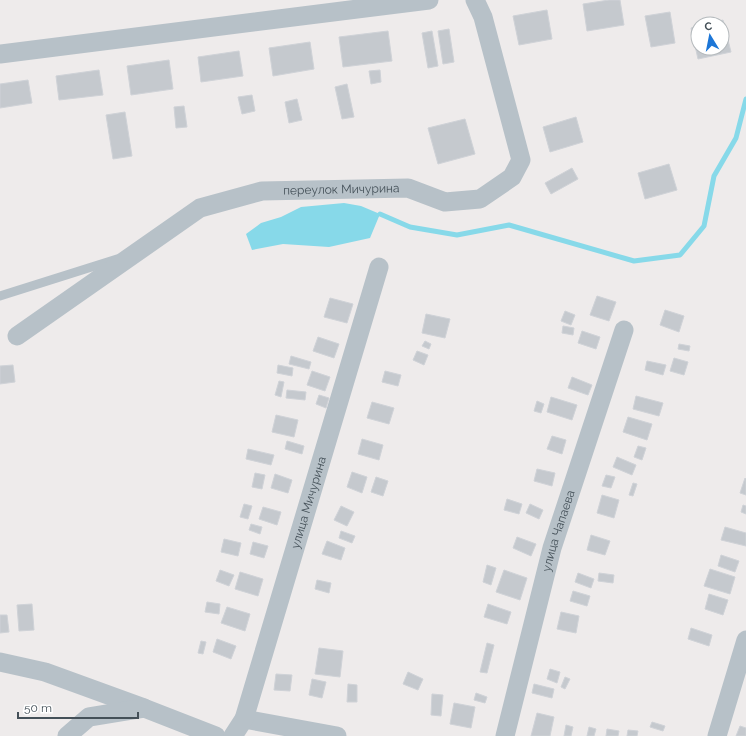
<svg xmlns="http://www.w3.org/2000/svg" width="746" height="736" font-family="Raleway,sans-serif">
<style>
.water{fill:#87d9e9}
.lines{fill:none;stroke-linecap:round;stroke-linejoin:round}
.stream{stroke:#87d9e9;stroke-width:5}
.building{fill:#c5c9ce;stroke:#cfd2d7}
.service{stroke:#b7c1c8;stroke-width:9}
.minor{stroke:#b7c1c8;stroke-width:19}
.labels{text-anchor:middle;dominant-baseline:central;stroke-width:3.5;stroke-linejoin:round;paint-order:stroke}
.street-label{font-size:12px;fill:#445058;stroke:#fff}
</style>
<rect width="100%" height="100%" fill="#eeebeb"/>
<path class="water" d="M344,203L361,206L380,214L370,238L329,247L283,244L252,250L246,234L261,223L281,217L301,207Z"/>
<g class="lines">
<path class="stream" d="M380,214L410,227L457,235L509,225L634,261L680,255L704,226L714,176L736,138L746,99"/>
</g>
<path class="building" d="M609,0H620L624,25L587,31L583,4Z
M547,10L552,39L519,45L513,16Z
M670,12L675,43L651,47L645,16Z
M723,20L731,52L698,59L691,28L698,26V48H722V24H707Z
M449,29L454,62L443,64L438,31Z
M388,31L392,61L343,67L339,37Z
M432,31L438,66L428,68L422,33Z
M310,42L314,69L273,76L269,48Z
M239,51L243,76L201,82L198,57Z
M169,60L173,89L131,95L127,66Z
M99,70L103,95L59,100L56,76Z
M380,70L381,82L371,84L369,71Z
M28,80L32,103L0,108V84Z
M347,84L354,117L342,119L335,87Z
M252,95L255,111L242,114L238,97Z
M297,99L302,120L289,123L285,102Z
M184,106L187,127L176,128L174,107Z
M125,112L132,156L113,159L106,115Z
M576,117L583,142L550,152L543,127Z
M465,119L475,154L438,164L428,128Z
M669,164L677,190L645,199L638,173Z
M572,168L578,179L551,194L545,183Z
M597,296L616,302L609,321L590,315Z
M330,298L353,304L347,323L324,317Z
M665,310L684,316L679,332L660,325Z
M565,311L575,315L571,325L561,321Z
M426,314L450,319L445,338L422,333Z
M563,326L574,328L573,335L562,333Z
M582,331L600,337L596,349L578,343Z
M318,337L339,344L334,358L313,351Z
M425,341L431,344L429,349L422,346Z
M679,344L690,346L689,351L678,349Z
M417,351L428,355L424,365L413,360Z
M291,356L311,362L309,369L289,364Z
M674,358L688,362L684,375L670,371Z
M647,361L666,365L663,375L645,370Z
M13,365L15,382L0,384V366Z
M278,365L293,368L292,376L277,373Z
M312,371L330,377L325,391L307,385Z
M385,371L401,375L398,386L382,382Z
M572,377L592,385L588,395L568,388Z
M279,381L284,382L281,397L275,395Z
M287,390L306,392L305,400L286,398Z
M319,395L329,398L326,408L316,404Z
M636,396L663,403L659,416L633,409Z
M551,397L577,405L572,420L547,412Z
M537,401L544,404L541,413L534,411Z
M372,402L394,408L389,424L367,418Z
M276,415L298,420L294,437L272,432Z
M628,417L652,424L647,440L623,432Z
M552,436L566,440L562,454L547,449Z
M362,439L383,445L379,460L358,454Z
M287,441L304,446L302,454L285,449Z
M638,446L646,448L642,460L634,457Z
M248,449L274,455L271,465L246,459Z
M617,457L636,465L632,475L613,467Z
M537,469L555,473L552,486L534,481Z
M352,472L367,477L362,493L347,487Z
M255,473L265,475L262,489L252,487Z
M275,474L292,480L288,493L271,488Z
M606,475L615,477L611,488L602,486Z
M376,477L388,481L383,496L371,492Z
M745,478L746,479V495L740,493Z
M633,483L637,484L633,496L629,495Z
M602,495L619,500L614,518L597,513Z
M507,499L522,504L519,514L504,510Z
M244,504L252,506L248,519L240,517Z
M530,504L543,510L539,519L526,513Z
M743,505L746,506V514L741,512Z
M341,506L354,512L347,526L334,520Z
M263,507L281,512L277,525L259,519Z
M251,524L262,527L260,534L249,530Z
M725,527L746,533V546L721,540Z
M341,531L355,536L352,543L339,538Z
M591,535L610,541L605,555L587,550Z
M517,537L536,544L531,556L513,548Z
M224,539L241,543L238,556L221,552Z
M327,541L345,548L341,560L322,554Z
M253,542L268,546L264,558L250,554Z
M721,555L739,561L735,572L718,566Z
M487,565L496,568L491,585L483,582Z
M710,569L735,577L730,594L704,586Z
M220,570L234,575L229,586L216,581Z
M504,570L527,578L520,600L496,592Z
M240,572L263,579L258,596L235,589Z
M578,573L594,579L591,588L575,582Z
M599,573L614,575L613,583L598,581Z
M317,580L331,583L329,593L315,589Z
M573,591L590,596L587,606L570,601Z
M709,594L728,600L723,615L705,609Z
M207,602L220,604L219,614L205,612Z
M32,604L34,630L19,631L17,605Z
M488,604L511,612L507,624L484,617Z
M227,607L250,614L245,631L221,623Z
M561,612L579,616L576,633L557,629Z
M0,615H7L9,632L0,633Z
M691,628L712,635L709,646L688,639Z
M217,639L236,646L231,659L213,652Z
M201,641L206,642L203,654L198,653Z
M487,643L494,645L487,673L480,672Z
M319,648L343,651L340,677L315,674Z
M550,669L560,672L557,683L547,679Z
M408,672L423,679L418,690L403,684Z
M276,674L292,675L290,691L274,690Z
M565,677L570,679L565,689L561,687Z
M312,679L326,682L322,698L309,695Z
M348,684L357,685V702H347Z
M534,684L554,689L552,698L532,693Z
M476,693L487,697L485,703L474,700Z
M432,694L443,695L441,716L431,715Z
M454,703L475,707L471,728L450,724Z
M537,713L554,717L550,736H531Z
M652,722L665,726L663,731L650,727Z
M566,725L573,727L571,736H564Z
M740,726L746,728V736H736Z
M589,727L596,729L594,736H587Z
M607,729L619,731L618,736H606Z
M628,730L638,731L637,736H627Z"/>
<g class="lines">
<path class="service" d="M0,296L117,259"/>
<g class="minor">
<path d="M0,54L429,0"/>
<path id="s1" d="M17,336L200,208L262,191L408,188L445,202L480,199L512,177L521,160L483,17L475,0"/>
<path d="M0,662L45,672L144,708L216,736"/>
<path d="M244,719L337,736"/>
<path d="M67,736L89,717L144,708"/>
<path id="s2" d="M233,736L244,719L379,267"/>
<path id="s3" d="M505,736L552,548L624,330"/>
<path d="M717,736L746,640"/>
</g>
</g>
<g class="labels">
<g class="street-label">
<text stroke="none"><textPath href="#s1" startOffset="367">переулок Мичурина</textPath></text>
<text stroke="none"><textPath href="#s2" startOffset="246">улица Мичурина</textPath></text>
<text stroke="none"><textPath href="#s3" startOffset="212">улица Чапаева</textPath></text>
</g>
</g>
<g transform="translate(710 36) rotate(350)"><circle r="19" fill="#ffffff" stroke="#b4b9bc"/>
<path d="M0-3L7 15L0 10L-7 15Z" fill="#1c76d7"/>
<text y="-6" font-size="11" font-weight="bold" text-anchor="middle" fill="#445058">С</text>
</g>
<path d="M18 712v6h120v-6" fill="none" stroke="#445058" stroke-width="2"/>
<text x="24" y="712" font-size="12" fill="#445058" stroke="#ffffff" stroke-width="3" paint-order="stroke">50 m</text>
</svg>
